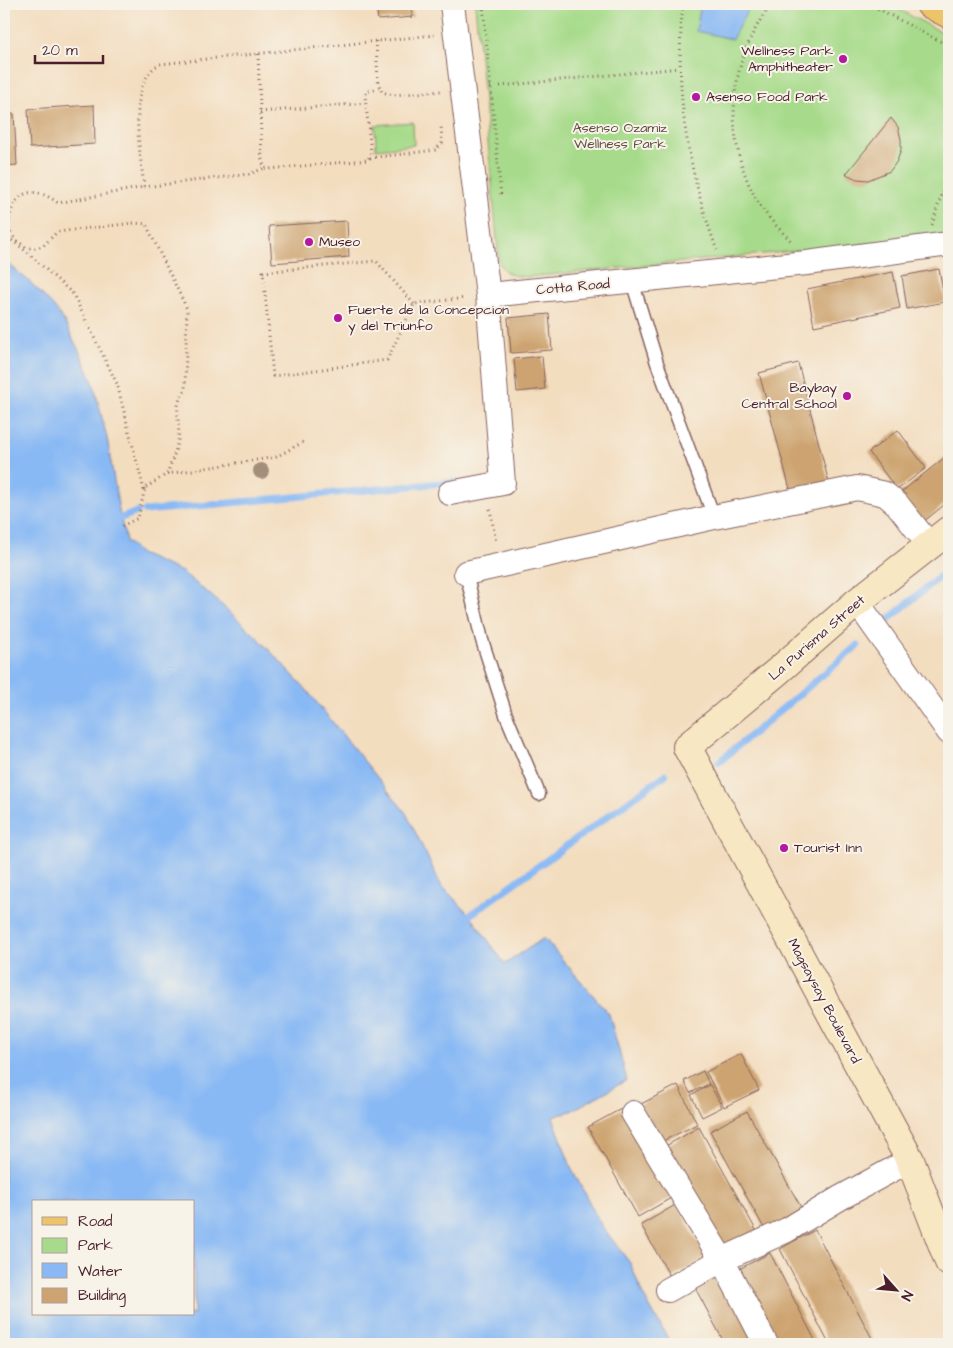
<svg xmlns="http://www.w3.org/2000/svg" width="953" height="1348" font-family="'Architects Daughter',sans-serif">
<style>
.green{fill:#a7db8b;stroke:#787d5b}
.water{fill:#89b9f4;stroke:#6a6c90;fill-rule:evenodd}
.lines{fill:none;stroke-linecap:round;stroke-linejoin:round}
.stream{stroke:#89b9f4;stroke-width:7}
.building{fill:#cda471}
.lane-casing{stroke:#85625f;stroke-width:15}
.street-casing{stroke:#85625f;stroke-width:26}
.secondary-casing{stroke:#85625f;stroke-width:30}
.primary-casing{stroke:#85625f;stroke-width:30}
.path{stroke:#85625f;stroke-width:3;stroke-dasharray:1 4;stroke-linecap:butt}
.lane{stroke:#fff;stroke-width:12}
.street{stroke:#fff;stroke-width:24}
.secondary{stroke:#f8e7c3;stroke-width:28}
.primary{stroke:#eec469;stroke-width:28}
.tree{fill:#a38e7b}
.poi-dot{fill:#b5179e;stroke:#f7f3e8;stroke-width:2}
.labels{text-anchor:middle;dominant-baseline:central;stroke-width:4;stroke-linejoin:round;paint-order:stroke}
.poi-label{font-size:14px;fill:#4a1f2b;stroke:#f7f3e8;text-anchor:start}
.park-label{font-size:14px;fill:#614e43;stroke:#f7f3e8}
.street-label{font-size:14px;fill:#4a1f2b;stroke:#f7f3e8}
</style>
<rect width="100%" height="100%" fill="#f7f3e8"/>
<filter id="ink" filterUnits="userSpaceOnUse"><feTurbulence type="fractalNoise" baseFrequency=".02" numOctaves="2"/><feDisplacementMap in="SourceGraphic" scale="10" xChannelSelector="R" yChannelSelector="G"/><feConvolveMatrix kernelMatrix="1 2 1 2 8 2 1 2 1" color-interpolation-filters="sRGB"/></filter>
<filter id="wash" filterUnits="userSpaceOnUse"><feTurbulence type="fractalNoise" baseFrequency=".0096" numOctaves="4" result="noise"/><feDisplacementMap in="SourceGraphic" scale="20" xChannelSelector="R" yChannelSelector="G"/><feGaussianBlur stdDeviation="1.12" result="paint"/><feColorMatrix in="noise" values="0 0 0 0 0 0 0 0 0 0 0 0 0 0 0 0 0 1.4 0 .05"/><feComposite in="paint" operator="in"/></filter>
<g filter="url(#wash)">
<rect width="100%" height="100%" fill="#f3ddbf"/>
<path class="green" d="M475,4H888L949,36V236L528,277C515,276 502,275 499,260Z
M413,122L414,145L376,149L375,125Z"/>
<path class="water" d="M701,4H751L732,39L696,31Z
M4,260L32,284L53,306L64,321L82,357L93,382L107,438L119,511L126,541L140,554L182,572L214,598L257,637L305,688L406,813L441,885L470,915L505,964L544,938L609,1014L627,1080L571,1111L553,1117L571,1167L601,1225L630,1263L643,1295L671,1344H4ZM34,1202H194V1314H34Z"/>
<g class="lines">
<path class="stream" d="M145,511L453,482
M121,518L137,512
M890,618L949,569
M719,762L858,645
M470,915L665,775"/>
</g>
<g id="blocks">
<path class="building" d="M376,4H411L413,17L378,20Z
M94,105L95,144L30,148L28,109Z
M4,114H14L17,165L4,166Z
M891,118L898,127L901,139V150L897,161L890,171L868,180L857,179L846,174Z
M347,221L349,257L272,263L269,226Z
M939,269L945,302L907,309L902,276Z
M893,272L900,308L814,326L807,289Z
M549,314L552,350L511,353L508,318Z
M542,356L545,389L517,392L514,359Z
M798,363L829,483L791,493L759,373Z
M898,430L926,468L897,490L869,452Z
M949,454V501L923,522L900,493Z
M741,1054L759,1090L724,1107L706,1072Z
M703,1071L709,1084L690,1093L684,1081Z
M678,1085L697,1124L659,1143L639,1105Z
M710,1085L722,1107L702,1117L691,1095Z
M621,1109L671,1198L638,1217L588,1127Z
M747,1111L806,1216L769,1237L710,1131Z
M699,1127L757,1232L722,1252L664,1147Z
M677,1204L706,1258L671,1278L641,1225Z
M815,1230L875,1344H829L780,1249Z
M770,1253L817,1344H772L735,1271Z
M718,1268L760,1344H725L692,1282Z"/>
</g>
</g>
<g filter="url(#ink)">
<use href="#blocks" fill-opacity="0" stroke="#85625f" stroke-width="1"/>
<g class="lines">
<defs>
<path id="lane" d="M632,281L657,363L714,517
M466,573L482,640L506,715L539,794"/>
<path id="street" d="M488,295L807,263L949,244
M450,493L503,483L488,295L452,4
M466,573L714,517L857,488L885,494L897,504L930,546
M857,602L949,732
M633,1113L722,1260L766,1344
M668,1290L722,1260L787,1230L840,1198L910,1160"/>
<path id="secondary" d="M949,530L857,602L778,671L687,747L910,1160L949,1262"/>
<path id="primary" d="M930,4L949,14"/>
</defs>
<use href="#lane" class="lane-casing"/>
<use href="#street" class="street-casing"/>
<use href="#secondary" class="secondary-casing"/>
<use href="#primary" class="primary-casing"/>
<path class="path" d="M483,4L501,196
M683,4C674,90 687,169 717,250
M772,4C729,57 722,134 754,195C763,213 778,228 792,242
M869,4L949,46
M376,41L378,83L382,92L393,95L441,91
M258,54L262,160L265,168L269,169L368,160L371,153L365,95L368,91L379,89
M490,87L679,68
M260,112L365,103
M370,158L436,150L442,143L441,124
M144,187L249,174L265,168
M932,225L949,170
M4,234L27,252L73,294L117,384L144,490
M414,304L376,261L263,272L273,376L387,360L414,304L466,298
M167,474L276,457L305,441
M490,509L496,542
M122,526L138,518L145,488L167,474C171,463 176,451 178,440C181,423 172,405 185,391L187,309L146,224L134,223L57,232L43,246L35,248H27L16,240L9,231C8,197 28,180 58,203L144,187C141,155 125,82 160,64L434,35"/>
<use href="#lane" class="lane"/>
<use href="#street" class="street"/>
<use href="#secondary" class="secondary"/>
<use href="#primary" class="primary"/>
</g>
<circle class="tree" cx="261" cy="471" r="8"/>
</g>
<g class="poi-dot">
<circle cx="843" cy="59" r="5"/>
<circle cx="696" cy="97" r="5"/>
<circle cx="309" cy="242" r="5"/>
<circle cx="338" cy="318" r="5"/>
<circle cx="847" cy="396" r="5"/>
<circle cx="784" cy="848" r="5"/>
</g>
<g class="labels">
<g class="poi-label">
<text x="833" y="51" text-anchor="end">Wellness Park<tspan x="833" dy="16">Amphitheater</tspan></text>
<text x="706" y="97">Asenso Food Park</text>
<text x="319" y="242">Museo</text>
<text x="348" y="310">Fuerte de la Concepcion<tspan x="348" dy="16">y del Triunfo</tspan></text>
<text x="837" y="388" text-anchor="end">Baybay<tspan x="837" dy="16">Central School</tspan></text>
<text x="794" y="848">Tourist Inn</text>
</g>
<g class="park-label">
<text x="620" y="128">Asenso Ozamiz<tspan x="620" dy="16">Wellness Park</tspan></text>
</g>
<g class="street-label">
<text transform="translate(573 287) rotate(-5)">Cotta Road</text>
<text transform="translate(817 638) rotate(-41)">La Purisma Street</text>
<text transform="translate(824 1001) rotate(62)">Magsaysay Boulevard</text>
</g>
</g>
<rect width="953" height="1348" fill="none" stroke="#f7f3e8" stroke-width="20"/>
<rect x="32" y="1200" width="162" height="115" fill="#f7f3e8" stroke="#b29e9c"/>
<rect x="42" y="1217" width="25" height="8" fill="#eec469" stroke="#b29e9c"/>
<text x="78" y="1226" font-size="15" fill="#4a1f2b">Road</text>
<rect x="42" y="1238" width="25" height="15" fill="#a7db8b" stroke="#b29e9c"/>
<text x="78" y="1250" font-size="15" fill="#4a1f2b">Park</text>
<rect x="42" y="1263" width="25" height="15" fill="#89b9f4" stroke="#b29e9c"/>
<text x="78" y="1276" font-size="15" fill="#4a1f2b">Water</text>
<rect x="42" y="1288" width="25" height="15" fill="#cda471" stroke="#b29e9c"/>
<text x="78" y="1300" font-size="15" fill="#4a1f2b">Building</text>
<g transform="translate(896 1290) rotate(117)" stroke="#f7f3e8" stroke-width="4" paint-order="stroke">
<path d="M0-4L9 19L0 12L-9 19Z" fill="#4a1f2b"/>
<text y="-8" font-size="14" font-weight="bold" text-anchor="middle" fill="#4a1f2b">N</text>
</g>
<path d="M35 55v8h68v-8" fill="none" stroke="#4a1f2b" stroke-width="2.5"/>
<text x="42" y="55" font-size="15" fill="#4a1f2b" stroke="#f7f3e8" stroke-width="4" paint-order="stroke">20 m</text>
</svg>
